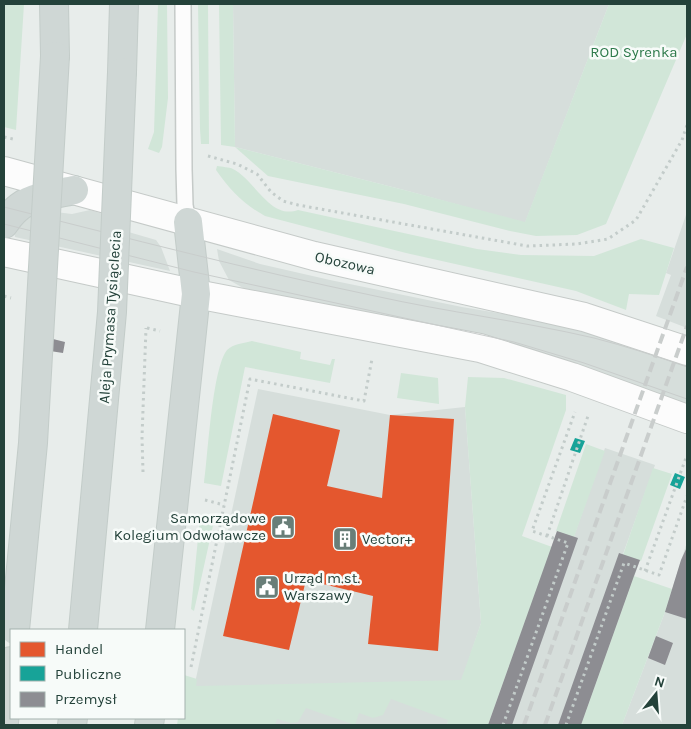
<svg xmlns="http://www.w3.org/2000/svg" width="691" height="729" font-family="Karla,sans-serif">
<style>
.built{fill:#d6dedb}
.green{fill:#d1e6d8}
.shops{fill:#e4572e}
.public{fill:#17a398}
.industry{fill:#8d8d92}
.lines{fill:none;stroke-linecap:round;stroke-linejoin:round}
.service-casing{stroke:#c5cac8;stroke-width:18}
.tertiary-casing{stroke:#c5cac8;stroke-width:30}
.primary-casing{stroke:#c3ccc9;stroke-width:30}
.path{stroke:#c3ccca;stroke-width:3;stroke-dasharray:2.5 4;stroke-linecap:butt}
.service{stroke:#fcfcfc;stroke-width:15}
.tertiary{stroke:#fcfcfc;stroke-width:28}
.primary{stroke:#cfd7d5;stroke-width:28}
.tram{stroke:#c9cdcc;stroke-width:1}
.rail{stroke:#c9cdcc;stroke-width:4;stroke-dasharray:10 5;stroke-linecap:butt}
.primary-bridge-casing{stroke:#c3ccc9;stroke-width:30;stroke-linecap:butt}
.primary-bridge{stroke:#cfd7d5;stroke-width:28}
.labels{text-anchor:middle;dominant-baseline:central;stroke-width:5;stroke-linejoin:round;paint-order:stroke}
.park-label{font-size:15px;fill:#2d7a4b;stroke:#f7fbf9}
.street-label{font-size:15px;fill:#24423a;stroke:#f7fbf9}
.poi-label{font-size:15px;fill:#24423a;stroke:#f7fbf9;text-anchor:start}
</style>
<rect width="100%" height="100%" fill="#e8edeb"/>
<path class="built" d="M233,4H609L525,223L408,191L235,147Z
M39,210L72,214L90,210L116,218L101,224L156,240L161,247L170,271L15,237L14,230Z
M687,212V328L656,316L671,275L666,273Z
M217,249L260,264L330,280L462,307L582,327L687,360V408L245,289L229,280L219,261Z
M258,389L390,415L465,407L481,623L447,725H186Z
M605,448L655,465L623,554L640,560L581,725H488L557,531L574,536Z
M687,542V725H622L665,612Z"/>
<path class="green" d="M4,4H24L16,130L4,127Z
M158,4H167L168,98L162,147L159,153L148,149L154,132Z
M198,4H208L209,144H201L200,129Z
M219,4H233L235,147L408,191L525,222L609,4H687V34L606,224L577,235L536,236L510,231L404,204L268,176L235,147L221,145Z
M217,166C222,167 229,167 233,169C255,180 270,220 298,210L477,249L521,255L594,256L641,239L674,248L659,295L629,294L626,310L576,291L406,253L265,216C243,204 231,191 216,170Z
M252,341L301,352L300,359L330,365L332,359H335L330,383L245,367L221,486L204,483C208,456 212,369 227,350C233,344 244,343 252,341Z
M401,373L438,378L439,404L397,398Z
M468,377L504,378L566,395V410L522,536L552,547L488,725H447L448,720L391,699L383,715L373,718L359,713L355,725L306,708L298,722L291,723L277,719L275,725H177L178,718H184V675L197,679L196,686L461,680L481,623L465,407Z
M586,444L605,451L574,537L556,531Z
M653,468L672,474L641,561L623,555Z
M200,518L214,521L194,611L191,609Z
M634,576L672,589L665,612L622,725H581Z"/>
<path class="shops" d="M273,414L340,430L327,486L382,498L390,415L454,419L438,651L368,644L373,596L306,580L289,650L223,636Z"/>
<path class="public" d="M575,438L585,441L580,453L570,450Z
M675,473L685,477L680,489L670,485Z"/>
<path class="industry" d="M53,339L65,342L63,353L50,351Z
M557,531L578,538L512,725H488Z
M687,547V619L665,612L681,560Z
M619,553L640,560L634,576L581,725H558Z
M656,636L673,643L665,665L648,658Z"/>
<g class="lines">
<defs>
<path id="service" d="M183,4L184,169L185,205L188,222"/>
<path id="tertiary" d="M4,171L314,256L584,317L687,351
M4,252L196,294L480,348L572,377L687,419"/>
<path id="primary" d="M54,4L55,56
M122,72L124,4
M4,224C23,195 43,197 74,190
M160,630L196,294L188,222
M4,722L11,661
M72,725L73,718
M149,725L150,718"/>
</defs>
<use href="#service" class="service-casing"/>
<use href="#tertiary" class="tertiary-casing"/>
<use href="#primary" class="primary-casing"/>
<path class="path" d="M4,137L13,139
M208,156L237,164L257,174L271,192L283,201L298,205L527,246L577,244L608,239L636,220L682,140L687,125
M4,296L11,298
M147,328L160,331
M143,472L142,437L146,328
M205,500L224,505
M547,536L588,416
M645,571L687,455
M191,667L250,379L364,401L372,359
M503,725L568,543L532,531L575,412
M566,725L624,563L659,575L687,496"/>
<use href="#service" class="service"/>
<use href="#tertiary" class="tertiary"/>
<use href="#primary" class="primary"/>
<path class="tram" d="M4,207C127,238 250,270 375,296C447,312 521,321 594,338C625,346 656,356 687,367
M4,224L194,272L514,342L584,363L687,399"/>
<path class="rail" d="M524,725L687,267
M545,725L687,326"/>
<defs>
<path id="primary-bridge" d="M15,630L33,443L55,56
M83,630L112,312L122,72"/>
</defs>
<use href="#primary-bridge" class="primary-bridge-casing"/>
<use href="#primary-bridge" class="primary-bridge"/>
</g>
<defs>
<symbol id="civic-square" viewBox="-11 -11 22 22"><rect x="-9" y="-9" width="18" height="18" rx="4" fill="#697e78" stroke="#f7fbf9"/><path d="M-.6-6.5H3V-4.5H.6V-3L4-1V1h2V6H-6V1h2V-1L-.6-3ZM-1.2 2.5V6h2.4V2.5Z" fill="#fff"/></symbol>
<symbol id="building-square" viewBox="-11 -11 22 22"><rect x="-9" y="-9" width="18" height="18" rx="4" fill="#697e78" stroke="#f7fbf9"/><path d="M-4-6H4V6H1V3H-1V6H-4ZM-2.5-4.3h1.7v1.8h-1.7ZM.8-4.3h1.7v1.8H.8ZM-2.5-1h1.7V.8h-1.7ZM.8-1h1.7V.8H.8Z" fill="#fff"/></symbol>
</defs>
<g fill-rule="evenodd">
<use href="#civic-square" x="269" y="513" width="28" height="28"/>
<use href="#building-square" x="331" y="525" width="28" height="28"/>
<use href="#civic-square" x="253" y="573" width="28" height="28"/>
</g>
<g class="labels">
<g class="park-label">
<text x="634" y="52">ROD Syrenka</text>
</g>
<g class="street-label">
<text transform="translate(345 263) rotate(13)">Obozowa</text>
<text transform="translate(110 317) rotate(-86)">Aleja Prymasa Tysiąclecia</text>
</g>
<g class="poi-label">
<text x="266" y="518" text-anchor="end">Samorządowe<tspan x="266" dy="17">Kolegium Odwoławcze</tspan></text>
<text x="362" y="539">Vector+</text>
<text x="284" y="578">Urząd m.st.<tspan x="284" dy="17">Warszawy</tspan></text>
</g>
</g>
<rect width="691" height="729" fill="none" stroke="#24423a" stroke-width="10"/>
<rect x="10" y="629" width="175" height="90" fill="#f7fbf9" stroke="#a3b1ad"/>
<rect x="20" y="642" width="25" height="15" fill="#e4572e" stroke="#a3b1ad"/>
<text x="55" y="654" font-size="15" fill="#24423a">Handel</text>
<rect x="20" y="666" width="25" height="15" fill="#17a398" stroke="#a3b1ad"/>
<text x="55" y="679" font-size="15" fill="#24423a">Publiczne</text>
<rect x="20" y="692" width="25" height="15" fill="#8d8d92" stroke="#a3b1ad"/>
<text x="55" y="704" font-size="15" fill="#24423a">Przemysł</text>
<g transform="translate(656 694) rotate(17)" stroke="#f7fbf9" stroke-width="4" paint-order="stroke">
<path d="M0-4L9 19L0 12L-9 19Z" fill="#24423a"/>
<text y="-8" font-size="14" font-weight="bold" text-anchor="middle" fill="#24423a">N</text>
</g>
</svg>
